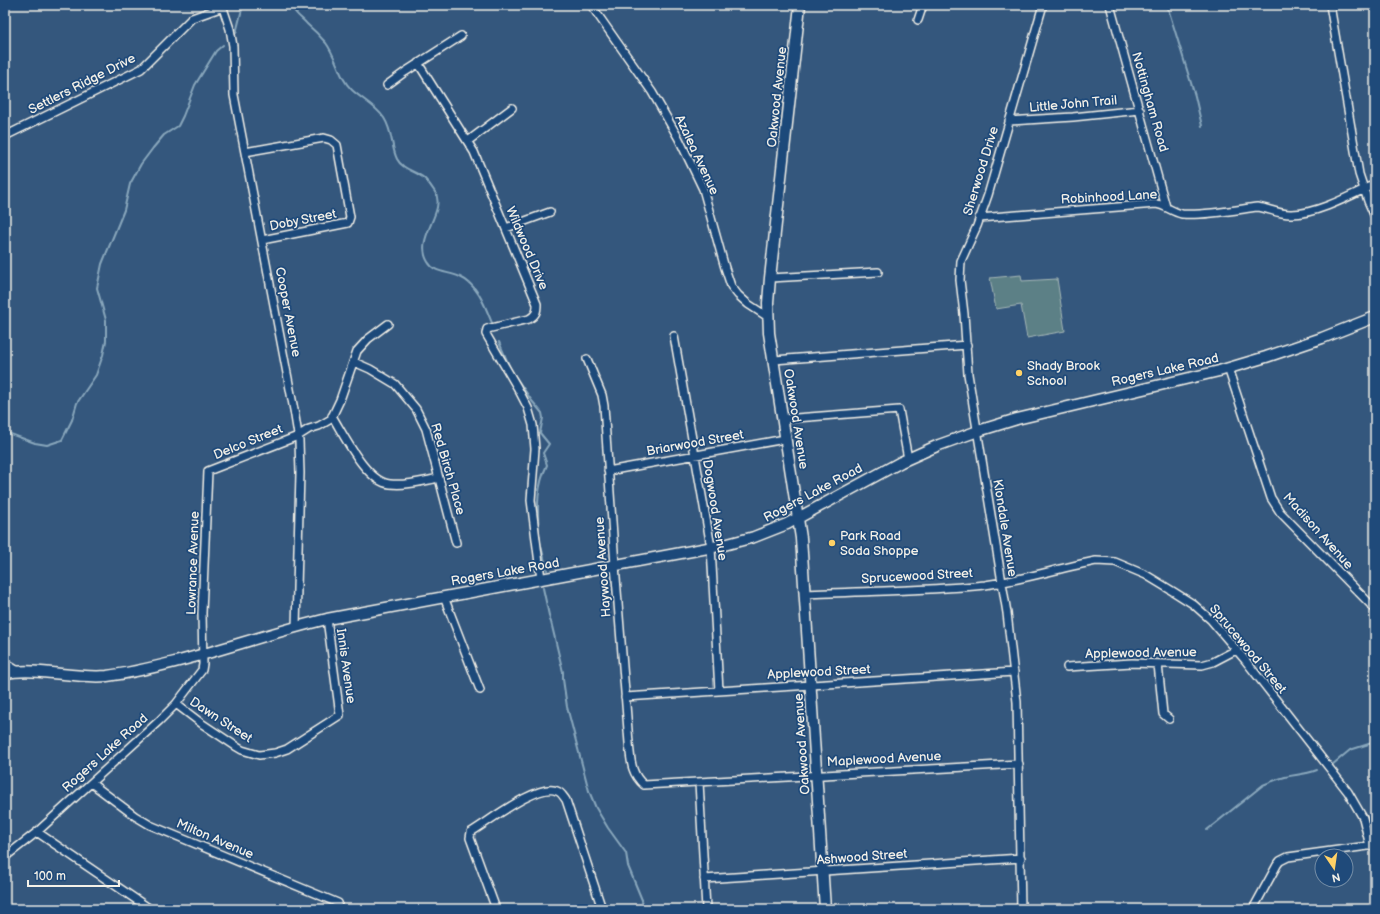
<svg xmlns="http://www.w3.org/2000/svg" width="1380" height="914" font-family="'Balsamiq Sans',sans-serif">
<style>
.green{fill:#5b8086;stroke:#a8b8b7}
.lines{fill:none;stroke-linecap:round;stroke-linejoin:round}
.stream{stroke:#89a7bc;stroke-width:2}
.street-casing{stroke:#f4f1e8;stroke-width:10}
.secondary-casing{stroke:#f4f1e8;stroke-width:13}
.street{stroke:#1f4a7a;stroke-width:7}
.secondary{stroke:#1f4a7a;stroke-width:10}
.poi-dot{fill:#ffd166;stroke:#1f4a7a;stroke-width:1.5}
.labels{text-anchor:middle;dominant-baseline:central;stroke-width:3.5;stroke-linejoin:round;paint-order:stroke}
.street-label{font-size:13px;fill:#f4f1e8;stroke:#1f4a7a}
.poi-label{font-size:13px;fill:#f4f1e8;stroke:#1f4a7a;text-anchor:start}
</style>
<rect width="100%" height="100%" fill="#34577d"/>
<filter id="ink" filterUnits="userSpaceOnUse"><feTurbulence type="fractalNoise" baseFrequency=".025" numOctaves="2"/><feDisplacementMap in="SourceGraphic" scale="8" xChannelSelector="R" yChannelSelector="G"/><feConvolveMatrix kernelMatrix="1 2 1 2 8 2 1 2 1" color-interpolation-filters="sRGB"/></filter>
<g filter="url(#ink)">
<path class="green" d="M1021,275L1022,281L1057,279L1065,331L1027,338L1021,305L996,309L990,278Z"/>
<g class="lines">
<path class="stream" d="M293,5C294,8 294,11 296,13C299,17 304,20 307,24C314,30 320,36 326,43C337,58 339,78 352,90C363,100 376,106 384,118C393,132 391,147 397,159C402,169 415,171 424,178C428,182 432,187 435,192C447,212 413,238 428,262C435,274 448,271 460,277C478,285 485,306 492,323
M1167,5L1195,96L1202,126
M236,33L243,5
M499,342L511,370L532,401L542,413L543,418L540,433L549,444L543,453L547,465C535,490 538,511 539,538
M5,432L35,443L47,445L62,440L72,420L77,403L96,375L103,355L106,341V320L97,288L102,264L124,210L130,184L141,164L153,148L164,135L178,126L183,116L195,85L216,51L223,45
M540,542L547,570
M543,588L550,620L551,622L563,672V679L567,707L589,791L596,808L608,828L626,853L628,866L642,900L643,909
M1332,765L1350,750L1375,742
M1207,830L1263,785C1270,782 1277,779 1285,777C1297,774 1304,775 1317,770"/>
<defs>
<path id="street" d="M222,5L230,29L233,46L234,95L294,410L299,441L300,473L296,627
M591,5L652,92L679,139L703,189L725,268L731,286L738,295L748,304L768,317
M1110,5L1166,207
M1330,5L1359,174L1368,201L1375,217
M918,20L923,5
M418,63L474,152L537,304C537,312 536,315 529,319L487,329L486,334L517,387L528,408L533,425L535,449L531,500L541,579
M387,85L405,72L461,36
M1009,121L1073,117L1140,110
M5,136L141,69L192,18L223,7
M468,141L512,108
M245,152L324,138L331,140L337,145L350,217L348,223L262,240
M979,218L1156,204C1165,205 1172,212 1182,214C1203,216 1235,210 1257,207C1268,208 1278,214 1290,214C1315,215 1352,195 1375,184
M506,228L550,212
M770,278L878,272
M674,336L711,547L719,691
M587,359L602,395L604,406L615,565L629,743C631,759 630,773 644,785L1019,764
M774,360L967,345
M354,362L370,369L395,384L416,409L426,429L456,543
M1228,368L1271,498L1280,512L1375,609
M332,416C344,435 366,482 390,484C406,486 423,481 439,478
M783,419L899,410L908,459
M608,471L785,439
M805,594C865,591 926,591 985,585C1023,580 1059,568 1096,561L1115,562L1146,575L1174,592L1193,604L1211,620L1245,660L1348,792L1363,818L1370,846
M444,597L480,690
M5,663L18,671
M1158,664L1163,714L1169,719
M1067,667L1132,663L1202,665L1213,662L1236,650
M625,697L1014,672
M176,704L201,723L237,747L242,750L259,755L275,753L287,749L340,715L327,619
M699,782L706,909
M91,783L135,816L150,825L338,903
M37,832L150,909
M5,857L37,832L159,721L176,704L202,670L203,664L202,613L208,471L298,436L309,429L319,426L331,419L340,400L357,351L368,339L388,324
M704,879L1021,858
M496,909L470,838L471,832C488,822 539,782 557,791C561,792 563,796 566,800L602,909
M1021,909L1017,702L1007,613L968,374L964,314L960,280L961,261L977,226L988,195L1043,5
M1253,909L1277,865L1280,861L1288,857L1375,845"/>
<path id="secondary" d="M800,5L770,278L768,303L769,333L801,538L825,909
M5,673C39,667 73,679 107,676C132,673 155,667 179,661C228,648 277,631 327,619L724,545L754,537L787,524L901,462L939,445L978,431L1017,419L1219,371L1266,357L1322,338L1375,317"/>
</defs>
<use href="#street" class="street-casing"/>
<use href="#secondary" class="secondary-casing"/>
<use href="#street" class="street"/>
<use href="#secondary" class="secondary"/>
</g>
</g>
<g class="poi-dot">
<circle cx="1019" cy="373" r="4"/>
<circle cx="832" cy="543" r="4"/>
</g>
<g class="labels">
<g class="street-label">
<text transform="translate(82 84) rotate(-27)">Settlers Ridge Drive</text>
<text transform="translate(777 97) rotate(-84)">Oakwood Avenue</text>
<text transform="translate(1150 102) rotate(74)">Nottingham Road</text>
<text transform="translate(1073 104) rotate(-5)">Little John Trail</text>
<text transform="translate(697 155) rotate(65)">Azalea Avenue</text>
<text transform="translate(981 171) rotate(-73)">Sherwood Drive</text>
<text transform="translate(1109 197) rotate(-3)">Robinhood Lane</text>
<text transform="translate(303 220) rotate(-11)">Doby Street</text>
<text transform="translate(527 248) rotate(67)">Wildwood Drive</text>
<text transform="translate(288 312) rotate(79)">Cooper Avenue</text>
<text transform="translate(1165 370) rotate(-13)">Rogers Lake Road</text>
<text transform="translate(796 419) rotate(81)">Oakwood Avenue</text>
<text transform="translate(248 442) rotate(-22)">Delco Street</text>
<text transform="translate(695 443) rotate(-10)">Briarwood Street</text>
<text transform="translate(448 469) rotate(74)">Red Birch Place</text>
<text transform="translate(813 493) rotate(-28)">Rogers Lake Road</text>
<text transform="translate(715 510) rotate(81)">Dogwood Avenue</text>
<text transform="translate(1005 528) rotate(81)">Klondale Avenue</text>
<text transform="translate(1318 531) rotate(48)">Madison Avenue</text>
<text transform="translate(193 563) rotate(-88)">Lowrance Avenue</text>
<text transform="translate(603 567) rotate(-94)">Haywood Avenue</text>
<text transform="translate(505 572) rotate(-10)">Rogers Lake Road</text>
<text transform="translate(917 576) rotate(-3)">Sprucewood Street</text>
<text transform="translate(1248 649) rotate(50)">Sprucewood Street</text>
<text transform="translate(1141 653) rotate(-1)">Applewood Avenue</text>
<text transform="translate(346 666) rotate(82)">Innis Avenue</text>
<text transform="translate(819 672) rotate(-3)">Applewood Street</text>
<text transform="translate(221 720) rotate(33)">Dawn Street</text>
<text transform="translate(802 744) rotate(-94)">Oakwood Avenue</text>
<text transform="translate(105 753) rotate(-42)">Rogers Lake Road</text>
<text transform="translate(884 759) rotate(-3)">Maplewood Avenue</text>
<text transform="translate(215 839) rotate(23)">Milton Avenue</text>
<text transform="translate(862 857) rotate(-4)">Ashwood Street</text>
</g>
<g class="poi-label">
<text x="1027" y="366">Shady Brook<tspan x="1027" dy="15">School</tspan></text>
<text x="840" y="536">Park Road<tspan x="840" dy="15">Soda Shoppe</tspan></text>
</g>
</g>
<rect width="1380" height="914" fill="none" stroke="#1f4a7a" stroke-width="20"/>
<rect x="10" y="10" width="1360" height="894" fill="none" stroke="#f4f1e8" stroke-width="1.5" filter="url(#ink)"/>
<g transform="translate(1334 868) rotate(167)"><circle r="19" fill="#1f4a7a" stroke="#748da6"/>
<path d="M0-3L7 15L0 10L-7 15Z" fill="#ffd166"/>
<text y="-6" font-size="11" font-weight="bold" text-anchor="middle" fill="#f4f1e8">N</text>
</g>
<path d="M28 880v6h91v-6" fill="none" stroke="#f4f1e8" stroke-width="2"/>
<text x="34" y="880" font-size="12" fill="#f4f1e8" stroke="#1f4a7a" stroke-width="3" paint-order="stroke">100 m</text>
</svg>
